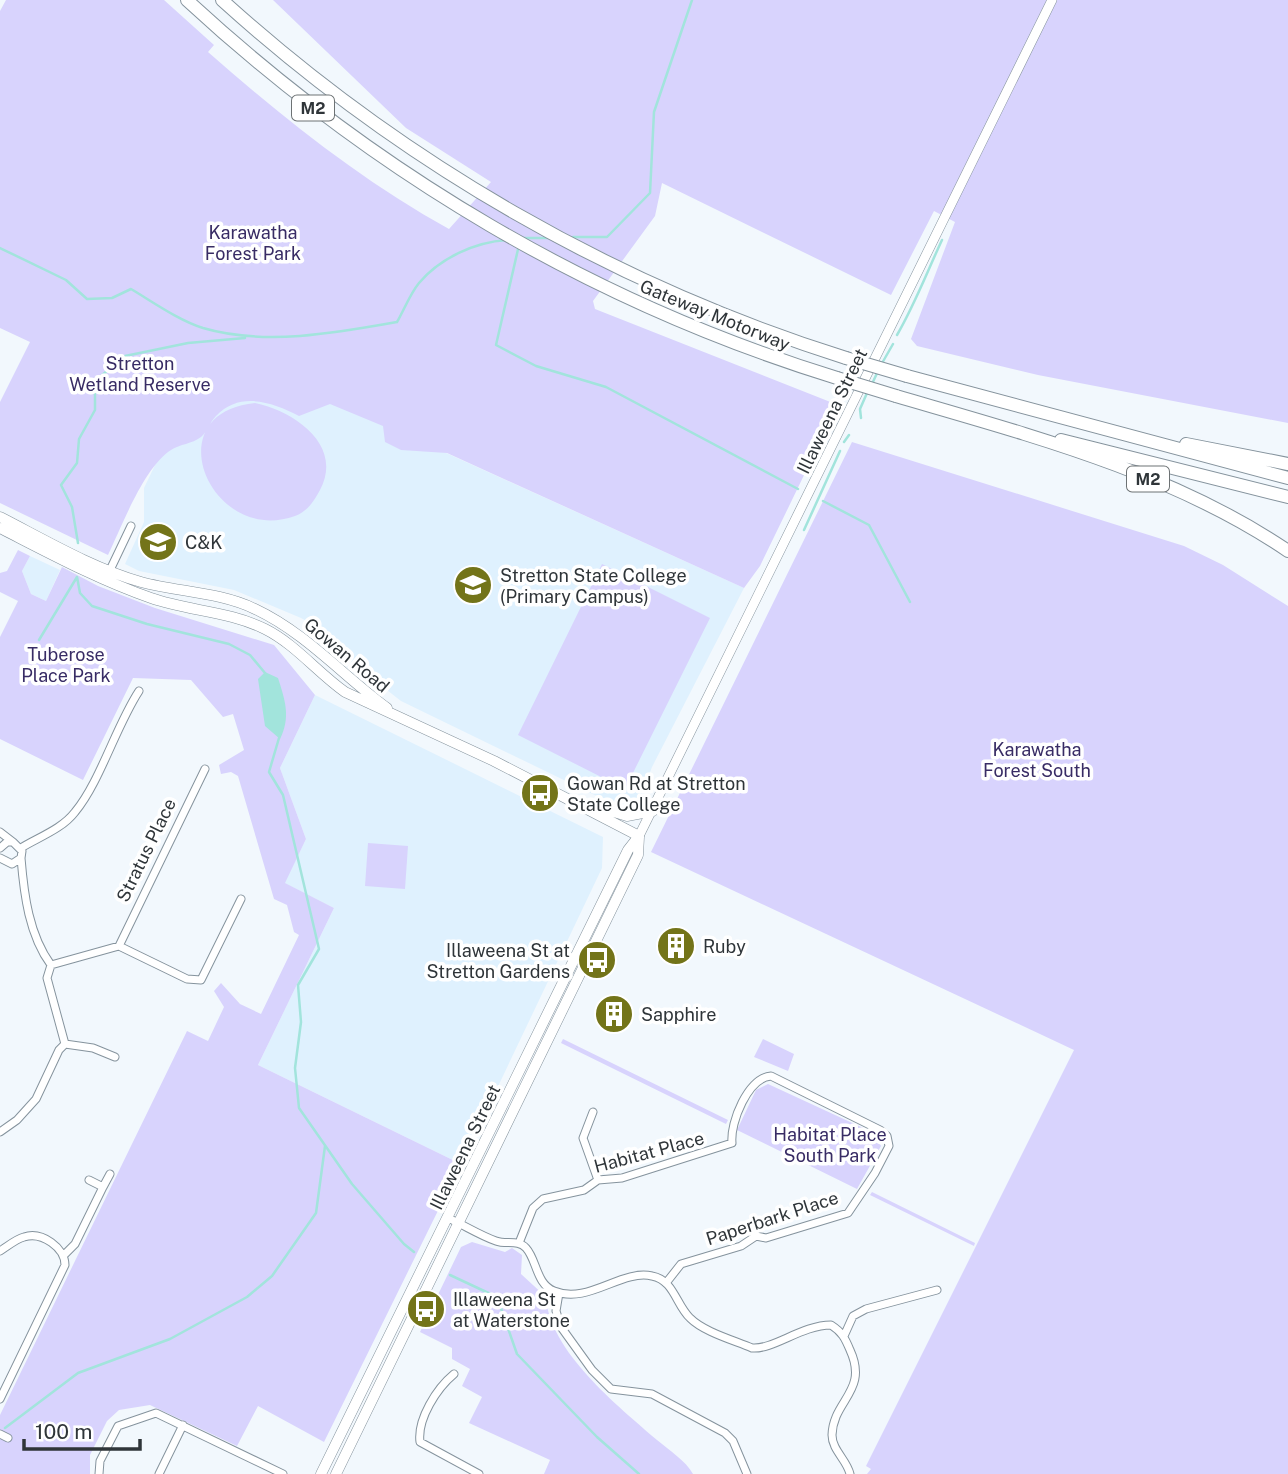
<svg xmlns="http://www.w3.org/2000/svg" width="1288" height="1474" font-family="'Public Sans',sans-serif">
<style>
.built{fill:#dff1fe}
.green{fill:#d8d3fd}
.water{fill:#a2e4dc}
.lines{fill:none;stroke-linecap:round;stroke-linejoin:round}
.stream{stroke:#a2e4dc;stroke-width:2.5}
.minor-casing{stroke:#85939d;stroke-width:9}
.tertiary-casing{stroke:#85939d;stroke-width:10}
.secondary-casing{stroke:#85939d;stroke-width:11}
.motorway-casing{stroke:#85939d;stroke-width:14}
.minor{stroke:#fff;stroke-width:7}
.tertiary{stroke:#fff;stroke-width:9}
.secondary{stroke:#fff;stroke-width:10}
.motorway{stroke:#fff;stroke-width:12}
.motorway-bridge-casing{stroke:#85939d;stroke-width:14;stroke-linecap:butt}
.motorway-bridge{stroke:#fff;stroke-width:12}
.labels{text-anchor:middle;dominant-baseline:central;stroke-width:7;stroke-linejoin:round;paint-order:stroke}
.shield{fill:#fff;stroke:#6d7274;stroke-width:2}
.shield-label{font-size:16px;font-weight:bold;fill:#2f3539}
.park-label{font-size:18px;fill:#382c65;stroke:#fff}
.street-label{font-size:18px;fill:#2f3539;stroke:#fff}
.poi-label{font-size:18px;fill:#2f3539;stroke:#fff;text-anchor:start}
</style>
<rect width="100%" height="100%" fill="#f2f8fd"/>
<path class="built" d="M205,361L250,364L744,588L652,767L638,804L629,806L605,800L401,701L351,662L319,628L301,618L234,590L139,571L125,564L144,522V488Z
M30,556L60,570L46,601L31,594L22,571Z
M315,695L603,837L602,868L461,1164L258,1065L334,908L284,883L306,839L280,768Z"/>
<path class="green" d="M6,0H164L214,45L208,52C283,118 362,181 449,229L491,182L406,128L273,0H1288V423L1038,375L917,346L911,339L955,222L934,211L891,295L662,183L655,216L593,301L595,309L838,405L760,566L744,588L447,453L401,450L385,442L383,426L330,404L299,416C272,402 240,391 216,416C210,422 207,432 201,437C192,444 180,444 171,450C144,467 122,526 108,555L0,503V402L30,342L0,328V11Z
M255,403C294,411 344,445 320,490C314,501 308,511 295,516C211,546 154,413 255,403Z
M852,442L1184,546L1223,565L1288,606V1474H867L871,1469L866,1466L1074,1050L651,852Z
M18,550L30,556L22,571L31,594L46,601L62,567L98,586L155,608L274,645L315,695L280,768L306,839L285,883L334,908L258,1065L461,1164L324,1442L258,1406L237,1446L150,1405L119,1410L107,1421L90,1455V1474H0V1415L187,1031L208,1041L224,1007L214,991L221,983L240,1004L261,1014L299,935L294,932L287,905L274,899L238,776L231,772L221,774L219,765L244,750L233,714L223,717L191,680L133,678L83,780L0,739V637L18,601L0,592V573L7,571Z
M602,564L710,618L625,789L518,735Z
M368,843L408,846L405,889L365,886Z
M563,1039L728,1120L726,1124L561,1043Z
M763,1039L794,1054L788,1071L754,1057Z
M768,1084L874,1133L881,1146L857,1189L737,1130L756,1090Z
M872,1192L975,1243L974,1246L870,1195Z
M472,1242L505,1252L512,1248L522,1255L521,1274L546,1297C549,1351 618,1406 657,1440C669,1450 686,1461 693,1474H544L550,1460L469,1423L482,1397L462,1386L470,1369L452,1359V1348L420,1332L461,1247Z"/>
<path class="water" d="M265,672L278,678C285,700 291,717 280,739L265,726L258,679Z"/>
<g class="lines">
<path class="stream" d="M573,237H607L650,193L654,112L692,0
M524,238H549
M519,245L496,345L536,366L606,387L798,489
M0,248L66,280L87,299L112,298L131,289C153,302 178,320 203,328C264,346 336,333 397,322C404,310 410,294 419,283C440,258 475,242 507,240
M897,335C915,304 927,272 942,240
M881,365L893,344
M872,384L878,371
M861,418L860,409L867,393
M844,442L849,435
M823,501L869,525L910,602
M804,530L840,451
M78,543L72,507L61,485L77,463L79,439L95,410V381L125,356L188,343L245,338
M77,577L80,593L92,606L147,624L229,644L250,655L265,673
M39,640L77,577
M279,738L269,772L283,795L319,949L298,985L301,1022L295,1068L299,1108L352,1184L404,1244L414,1252
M450,1275L497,1297L517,1354L597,1437L639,1474
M5,1428L78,1373L170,1339L247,1297L272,1276L316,1213L325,1146"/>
<defs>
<path id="minor" d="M110,570L131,526
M0,832L13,842
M0,848L7,842H13L22,851L21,858L12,864L0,858
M21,848C39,837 62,829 75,812C100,782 116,726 139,691
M119,946L205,769
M51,965L119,946L187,979L201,980L241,899
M65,1044L93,1048L115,1057
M593,1112L583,1138L598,1180
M0,1132L17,1120L36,1099L59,1050L65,1044L47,978L51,965C29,935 24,895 21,858
M89,1180L103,1187L110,1174
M448,1218C464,1225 479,1235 496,1241C506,1245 518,1239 526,1248C537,1260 536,1284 554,1291C588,1305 621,1269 652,1276C674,1280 676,1305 690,1318C704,1332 733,1340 752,1348C773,1350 802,1325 831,1325C842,1332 845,1338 850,1350C869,1391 833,1400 832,1435C832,1450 847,1460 850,1474
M519,1243L533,1208L543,1199L584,1190L598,1180L622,1178L732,1143C730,1122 748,1078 771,1076L880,1130L887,1136L889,1146L875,1173L848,1213L766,1238L756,1236L741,1246L681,1264L666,1283
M0,1251C8,1246 16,1239 24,1237C42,1231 65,1248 65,1265L0,1399
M65,1254L75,1244L103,1187
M559,1293L556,1311L561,1327L592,1370L611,1389L652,1394L725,1433L733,1441L747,1474
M844,1336L853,1316L866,1309L937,1290
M454,1374C437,1388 417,1419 420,1442L479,1474
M0,1434L8,1438
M99,1474L100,1461L118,1426L156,1413L283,1474
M159,1474L183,1425"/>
<path id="tertiary" d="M639,836L1052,0"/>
<path id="secondary" d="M0,517C45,540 92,568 141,582C178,592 220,592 255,609C306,633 342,675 387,708
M0,528C49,553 99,580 151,598C188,611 229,611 265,629C295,644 317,672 345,692L494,761L639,836
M588,804L627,816L653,811
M321,1474L628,850L639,836
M336,1474L638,855L639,837"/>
<path id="motorway" d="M187,0C374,173 593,303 837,378
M222,0C402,163 614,285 846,358
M907,376L1288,478
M896,396C1029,435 1172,472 1288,551
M1061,440L1288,497
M1186,444L1288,464"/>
</defs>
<use href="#minor" class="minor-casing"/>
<use href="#tertiary" class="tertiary-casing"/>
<use href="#secondary" class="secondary-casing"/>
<use href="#motorway" class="motorway-casing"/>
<use href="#minor" class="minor"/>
<use href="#tertiary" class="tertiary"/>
<use href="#secondary" class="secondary"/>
<use href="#motorway" class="motorway"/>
<defs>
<path id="motorway-bridge" d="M846,358L907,376
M837,378L896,396"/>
</defs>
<use href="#motorway-bridge" class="motorway-bridge-casing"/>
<use href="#motorway-bridge" class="motorway-bridge"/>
</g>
<defs>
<symbol id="school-disc" viewBox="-11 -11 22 22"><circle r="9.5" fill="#737419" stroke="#fff"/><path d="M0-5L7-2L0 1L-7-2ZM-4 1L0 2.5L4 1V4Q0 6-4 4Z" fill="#fff"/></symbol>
<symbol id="bus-disc" viewBox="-11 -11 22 22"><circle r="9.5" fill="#737419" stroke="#fff"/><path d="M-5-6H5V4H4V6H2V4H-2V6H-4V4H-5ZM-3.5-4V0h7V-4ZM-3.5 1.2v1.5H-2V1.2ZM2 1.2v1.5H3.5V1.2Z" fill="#fff"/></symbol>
<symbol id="building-disc" viewBox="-11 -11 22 22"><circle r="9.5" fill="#737419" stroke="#fff"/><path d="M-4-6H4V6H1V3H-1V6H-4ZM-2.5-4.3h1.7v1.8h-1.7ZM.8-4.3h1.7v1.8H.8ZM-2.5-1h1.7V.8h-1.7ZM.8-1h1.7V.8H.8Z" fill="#fff"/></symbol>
</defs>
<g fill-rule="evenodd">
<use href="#school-disc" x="136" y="520" width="44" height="44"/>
<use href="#school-disc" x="451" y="563" width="44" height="44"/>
<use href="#bus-disc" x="518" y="771" width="44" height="44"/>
<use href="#building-disc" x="654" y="924" width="44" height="44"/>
<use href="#bus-disc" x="575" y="938" width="44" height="44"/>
<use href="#building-disc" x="592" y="992" width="44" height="44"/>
<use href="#bus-disc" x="404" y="1287" width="44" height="44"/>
</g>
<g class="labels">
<g class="shield">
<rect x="292" y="95.5" width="42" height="25" rx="5"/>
<rect x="1127" y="466.5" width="42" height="25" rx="5"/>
</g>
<g class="shield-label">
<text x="313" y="108">M2</text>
<text x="1148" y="479">M2</text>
</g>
<g class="park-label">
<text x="253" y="232">Karawatha<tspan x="253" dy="21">Forest Park</tspan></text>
<text x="140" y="363">Stretton<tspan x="140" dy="21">Wetland Reserve</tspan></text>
<text x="66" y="654">Tuberose<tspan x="66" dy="21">Place Park</tspan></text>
<text x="1037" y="749">Karawatha<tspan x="1037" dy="21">Forest South</tspan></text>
<text x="830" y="1134">Habitat Place<tspan x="830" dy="21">South Park</tspan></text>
</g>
<g class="street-label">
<text transform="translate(715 315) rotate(22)">Gateway Motorway</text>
<text transform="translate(832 411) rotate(-64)">Illaweena Street</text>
<text transform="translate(347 655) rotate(40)">Gowan Road</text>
<text transform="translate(146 850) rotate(-64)">Stratus Place</text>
<text transform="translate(465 1147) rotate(-64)">Illaweena Street</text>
<text transform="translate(649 1152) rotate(-15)">Habitat Place</text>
<text transform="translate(772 1218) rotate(-18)">Paperbark Place</text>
</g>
<g class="poi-label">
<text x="185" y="542">C&amp;K</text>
<text x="500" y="575">Stretton State College<tspan x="500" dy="21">(Primary Campus)</tspan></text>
<text x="567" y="783">Gowan Rd at Stretton<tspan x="567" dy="21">State College</tspan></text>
<text x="703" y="946">Ruby</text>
<text x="570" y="950" text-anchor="end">Illaweena St at<tspan x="570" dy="21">Stretton Gardens</tspan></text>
<text x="641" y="1014">Sapphire</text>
<text x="453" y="1299">Illaweena St<tspan x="453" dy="21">at Waterstone</tspan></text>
</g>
</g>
<path d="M24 1439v10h116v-10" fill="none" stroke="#2f3539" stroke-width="3.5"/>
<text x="35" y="1439" font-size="21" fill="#2f3539" stroke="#ffffff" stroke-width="5" paint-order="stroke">100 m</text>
</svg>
